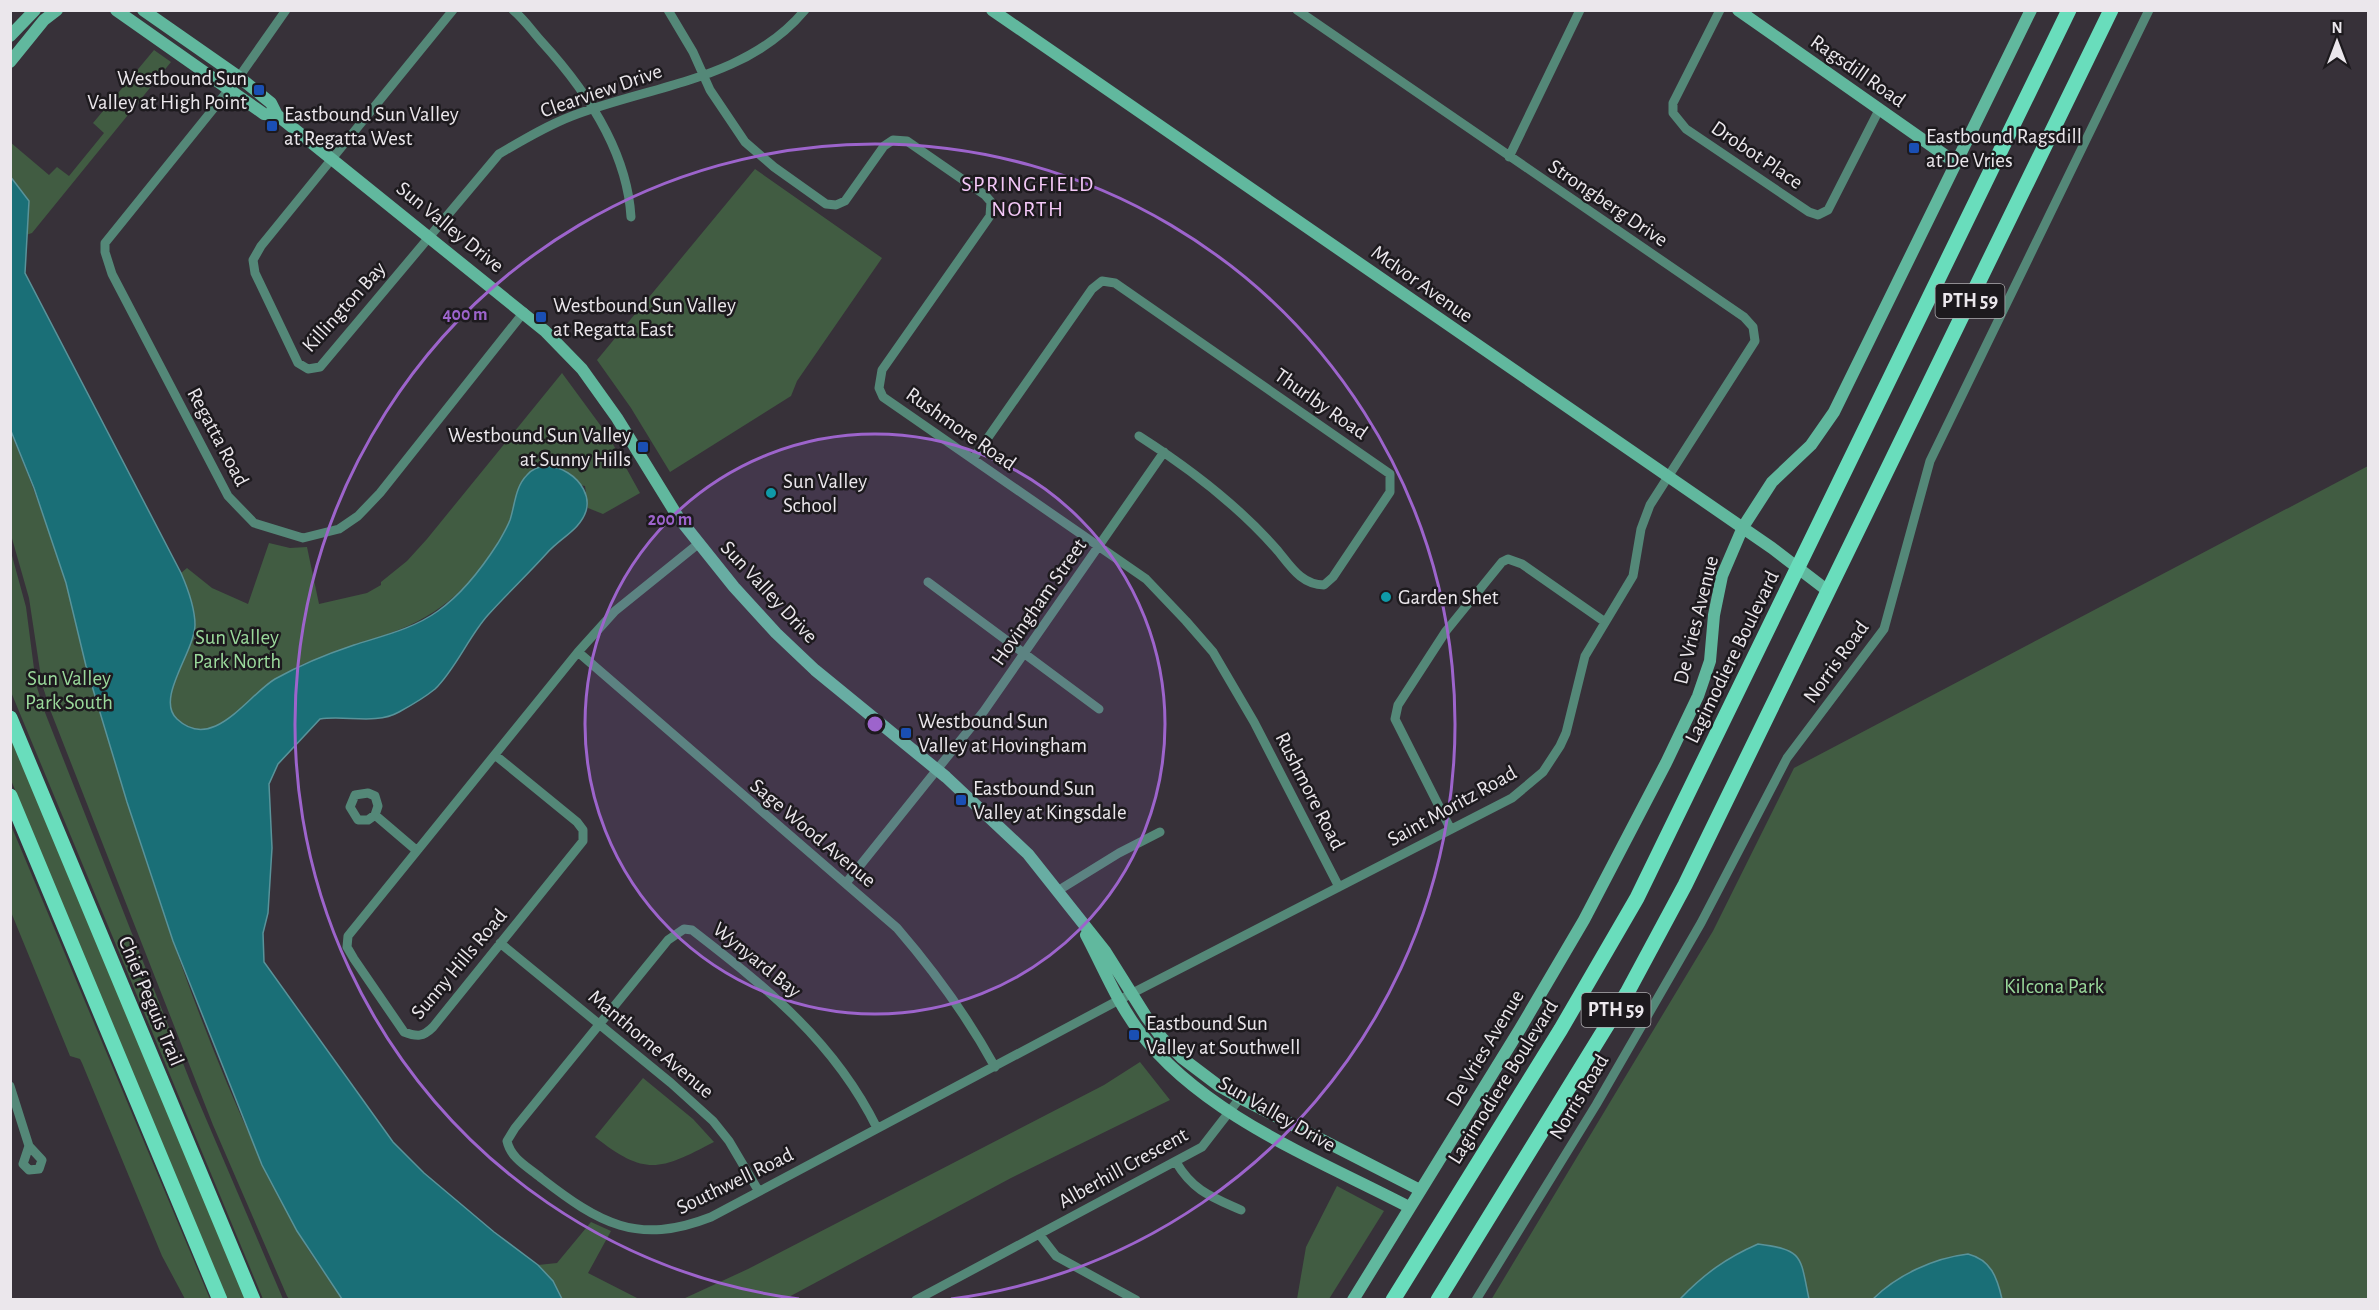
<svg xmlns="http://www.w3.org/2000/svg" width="2379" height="1310" font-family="'Alegreya Sans',sans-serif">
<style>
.green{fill:#415c42}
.water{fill:#1a6f77;stroke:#59939a;stroke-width:1.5}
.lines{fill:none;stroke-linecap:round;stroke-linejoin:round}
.street{stroke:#548878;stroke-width:9}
.secondary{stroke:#61b89e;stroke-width:12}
.primary{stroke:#69ddbc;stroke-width:15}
.ring{fill:none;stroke:#9d64cc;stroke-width:3}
.transit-dot{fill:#1a4fb4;stroke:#1d1a1e;stroke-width:2}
.culture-dot{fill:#0f9aa8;stroke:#1d1a1e;stroke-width:2}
.labels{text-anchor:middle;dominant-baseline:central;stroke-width:5;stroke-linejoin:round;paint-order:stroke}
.shield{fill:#1d1a1e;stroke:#adaaae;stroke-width:1.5}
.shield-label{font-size:20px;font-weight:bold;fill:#ebe7ec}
.street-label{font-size:21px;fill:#ebe7ec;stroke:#1d1a1e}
.poi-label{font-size:21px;fill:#ebe7ec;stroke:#1d1a1e;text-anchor:start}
.park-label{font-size:21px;fill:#9ad99b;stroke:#1d1a1e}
.neighbourhood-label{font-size:22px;letter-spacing:1.5px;fill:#f5c9f9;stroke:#1d1a1e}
.centre{fill:#9d64cc;stroke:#1d1a1e;stroke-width:3}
.ring-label{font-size:18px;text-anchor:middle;font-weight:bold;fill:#9d64cc;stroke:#1d1a1e;stroke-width:5;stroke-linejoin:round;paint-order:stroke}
</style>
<rect width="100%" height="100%" fill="#373139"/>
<path class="green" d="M154,50L171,62L32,233L26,235L29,201L11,176L10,142L49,175L57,167L69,176L104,133L93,123Z
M755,169L882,258L797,381L791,396L670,472L631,408L597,360Z
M562,373L609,437L640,493L603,514L588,508L585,486L526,475C516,490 516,506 509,522C500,545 482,568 465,586C423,629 383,634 329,655C317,659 302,663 292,670C268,687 234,725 206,729C196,731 184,726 177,719C156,698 192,654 195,626C196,608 188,590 181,573L187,568L212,588L248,604L269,543L290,548L307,547L319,604L367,593L381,585V582L407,561L427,539Z
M10,431C31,480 49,530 65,581C74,609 78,639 87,667C144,858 201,1052 296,1229C309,1253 327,1276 342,1299H289L287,1296L213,1125L51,712L42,684L29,598L11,535Z
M2368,466V1299L1491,1300L1713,931L1794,768Z
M11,552L26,607L36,684L44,710L192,1086L283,1299H263L11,692Z
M10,732L247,1299H227L39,850L11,780Z
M10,823L210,1299H185L162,1256L82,1063L80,1059L70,1056L11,912Z
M1140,1062L1170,1100L1011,1178L785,1299H683L748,1269L1104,1085Z
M643,1078L693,1119L714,1142C660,1170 646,1177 595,1137Z
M1337,1186L1384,1211L1329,1299H1297L1306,1247Z
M591,1222L611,1231L588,1273L639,1299H562L553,1281L538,1265L557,1263Z"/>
<path class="water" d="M10,176L29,201L25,273L181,573C188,589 195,607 195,625C194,653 155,699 177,719C213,753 248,695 275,679C300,665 327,654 354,645C382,636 413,629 438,611C462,594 482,568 498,543C502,536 507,528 510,520C515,505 515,487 527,475C548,451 595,481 586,511C580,530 560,538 547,553C528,574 507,594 488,615C469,636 455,670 435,689C424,698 410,706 399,712C376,725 345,715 320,719L278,764L269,784L272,848L268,913L263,933L264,962L393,1142L424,1173L494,1232L538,1265L553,1281L562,1299H342L297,1231L262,1165L173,941L127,802L86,666L66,583L34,488L11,431Z
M1758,1244C1804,1250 1800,1256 1809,1299H1680C1704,1274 1726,1258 1758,1244Z
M1968,1254C1991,1260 1997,1277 2002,1299H1873C1897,1275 1934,1258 1968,1254Z"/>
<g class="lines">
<path class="street" d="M286,10L239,77L105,243V252L112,274L228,496L254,523L303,538L339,529L358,516L380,493L524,312
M453,10L261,246L253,260L255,273L298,363L308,369L320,367L499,154C523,140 546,126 572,116C652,85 747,80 805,10
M513,10C524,19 532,31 541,41C586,90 627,150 631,217
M668,10L693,52L710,90L745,142L774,167L826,204L836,205L845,201L884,146L893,140L907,141L985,195L991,202L990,216L882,370L879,388L883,397L1146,579L1186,621L1213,652L1254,722L1339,887
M1720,10L1673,103V113L1686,129L1809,212L1818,215L1828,210L1879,110
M1509,157L1580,10
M973,459L1092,289L1102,281L1115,283L1390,474V492L1333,577L1324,585C1302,585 1291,567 1278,551C1239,506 1189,468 1139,436
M928,582L1099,709
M578,652L897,928C935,972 967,1016 995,1067
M495,755L577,822L583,830V841L433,1027C423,1037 417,1037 404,1032L354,959L347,947L348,936L578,652L615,611L698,544
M375,815L378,806L375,796L368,793L355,795L350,807L358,820H368L375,815L416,850
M1450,828L1395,719L1398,705L1446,631L1502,562L1508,559L1522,564L1605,622
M846,883L984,711L1164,452
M1059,890L1119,853L1160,832
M500,943L671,1083L713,1121L729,1141L758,1190
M10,1086L29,1146L42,1160L39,1169L29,1170L23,1164L29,1146
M877,1128C834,1041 767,988 692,930L684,929L668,940L515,1128L507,1141C511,1159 528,1167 541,1178C599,1223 637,1246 711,1217L1119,1000L1512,798L1543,772L1560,746L1566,733L1585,656L1633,576L1641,529L1650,505L1755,341L1753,327L1744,317L1297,10
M1176,1162C1193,1191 1212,1197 1241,1210
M1039,1234L1056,1256L1136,1300
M916,1300L1202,1147L1240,1098
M1476,1300L1596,1105L1701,923L1787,758L1884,629L1930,461L2149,10"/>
<path class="secondary" d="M116,10L264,114L277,115
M143,10L239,77L271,103L277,115L545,331L582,369L617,418L678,517L734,587L776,633L815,670L946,777L1028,854L1105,951L1147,1018L1162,1038L1182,1058L1219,1086L1246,1101L1420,1190
M992,10L1772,548L1828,591
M1738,10L1956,163
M10,36L35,10
M10,62L44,20L57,10
M1086,935C1103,967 1117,1002 1139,1031C1202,1115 1319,1160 1409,1207
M1353,1300L1520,1029L1584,920L1666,763L1698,696L1710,661L1714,615L1722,576L1743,527L1772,482L1811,445L1834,412L2031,10"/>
<path class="primary" d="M10,718L253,1300
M10,796L220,1300
M1393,1300L1561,1029L1637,898L2069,10
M1438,1300L1627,993L1685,885L2111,10"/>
</g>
<circle cx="875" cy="724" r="290" fill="#9d64cc" fill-opacity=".12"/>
<g class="ring">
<circle cx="875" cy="724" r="290"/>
<path d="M799 1299A580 580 0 1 1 951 1299"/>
</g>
<g class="transit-dot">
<rect x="253" y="84" width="12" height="12" rx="3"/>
<rect x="266" y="120" width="12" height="12" rx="3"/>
<rect x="1908" y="142" width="12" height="12" rx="3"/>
<rect x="535" y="311" width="12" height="12" rx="3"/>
<rect x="637" y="441" width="12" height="12" rx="3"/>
<rect x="900" y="727" width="12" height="12" rx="3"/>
<rect x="955" y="794" width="12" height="12" rx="3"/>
<rect x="1128" y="1029" width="12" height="12" rx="3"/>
</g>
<g class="culture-dot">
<circle cx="771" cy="493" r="6"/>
<circle cx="1386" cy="597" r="6"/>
</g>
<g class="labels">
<g class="shield">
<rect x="1935.5" y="284" width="69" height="34" rx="4.5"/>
<rect x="1581.5" y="993" width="69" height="34" rx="4.5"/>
</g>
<g class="shield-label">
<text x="1970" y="301">PTH 59</text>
<text x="1616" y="1010">PTH 59</text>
</g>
<g class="street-label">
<text transform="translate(1858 71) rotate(35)">Ragsdill Road</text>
<text transform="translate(601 91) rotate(-19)">Clearview Drive</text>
<text transform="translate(1757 155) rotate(34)">Drobot Place</text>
<text transform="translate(1608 203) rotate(34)">Strongberg Drive</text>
<text transform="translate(450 227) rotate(39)">Sun Valley Drive</text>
<text transform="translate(1422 284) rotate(35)">McIvor Avenue</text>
<text transform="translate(344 307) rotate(-48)">Killington Bay</text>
<text transform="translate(1321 404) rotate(35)">Thurlby Road</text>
<text transform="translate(961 429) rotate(35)">Rushmore Road</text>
<text transform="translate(218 437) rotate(62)">Regatta Road</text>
<text transform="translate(769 592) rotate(47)">Sun Valley Drive</text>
<text transform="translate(1039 602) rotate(-55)">Hovingham Street</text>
<text transform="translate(1696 620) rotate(-76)">De Vries Avenue</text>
<text transform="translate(1732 657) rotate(-64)">Lagimodiere Boulevard</text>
<text transform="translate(1836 662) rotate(-54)">Norris Road</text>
<text transform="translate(1310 791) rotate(63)">Rushmore Road</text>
<text transform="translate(1452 806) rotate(-29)">Saint Moritz Road</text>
<text transform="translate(813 833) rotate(40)">Sage Wood Avenue</text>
<text transform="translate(757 960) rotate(39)">Wynyard Bay</text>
<text transform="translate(459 964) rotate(-50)">Sunny Hills Road</text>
<text transform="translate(151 1001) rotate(67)">Chief Peguis Trail</text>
<text transform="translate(651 1044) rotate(40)">Manthorne Avenue</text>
<text transform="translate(1485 1048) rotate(-59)">De Vries Avenue</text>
<text transform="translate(1503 1082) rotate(-58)">Lagimodiere Boulevard</text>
<text transform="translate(1579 1097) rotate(-59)">Norris Road</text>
<text transform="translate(1277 1114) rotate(30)">Sun Valley Drive</text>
<text transform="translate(1123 1168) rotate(-29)">Alberhill Crescent</text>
<text transform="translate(735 1181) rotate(-26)">Southwell Road</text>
</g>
<g class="poi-label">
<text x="247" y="78" text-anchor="end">Westbound Sun<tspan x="247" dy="24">Valley at High Point</tspan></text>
<text x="284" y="114">Eastbound Sun Valley<tspan x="284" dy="24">at Regatta West</tspan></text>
<text x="1926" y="136">Eastbound Ragsdill<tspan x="1926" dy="24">at De Vries</tspan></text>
<text x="553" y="305">Westbound Sun Valley<tspan x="553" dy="24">at Regatta East</tspan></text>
<text x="631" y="435" text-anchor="end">Westbound Sun Valley<tspan x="631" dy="24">at Sunny Hills</tspan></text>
<text x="783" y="481">Sun Valley<tspan x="783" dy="24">School</tspan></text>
<text x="1398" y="597">Garden Shet</text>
<text x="918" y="721">Westbound Sun<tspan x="918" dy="24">Valley at Hovingham</tspan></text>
<text x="973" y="788">Eastbound Sun<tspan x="973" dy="24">Valley at Kingsdale</tspan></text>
<text x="1146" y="1023">Eastbound Sun<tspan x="1146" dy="24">Valley at Southwell</tspan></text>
</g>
<g class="park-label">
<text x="237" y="637">Sun Valley<tspan x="237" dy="24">Park North</tspan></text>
<text x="69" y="678">Sun Valley<tspan x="69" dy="24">Park South</tspan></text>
<text x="2054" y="986">Kilcona Park</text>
</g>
<g class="neighbourhood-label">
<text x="1028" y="184">SPRINGFIELD<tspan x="1028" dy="25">NORTH</tspan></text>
</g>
</g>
<circle cx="875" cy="724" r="9" class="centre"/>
<g class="ring-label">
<text x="465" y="320">400 m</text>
<text x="670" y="525">200 m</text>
</g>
<rect width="2379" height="1310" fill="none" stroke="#ebe7ec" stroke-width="24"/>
<g transform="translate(2337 42)" stroke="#1d1a1e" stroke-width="4.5" paint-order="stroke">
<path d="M0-4.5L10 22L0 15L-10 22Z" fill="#ebe7ec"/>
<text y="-9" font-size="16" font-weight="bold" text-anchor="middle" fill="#ebe7ec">N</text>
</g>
</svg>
